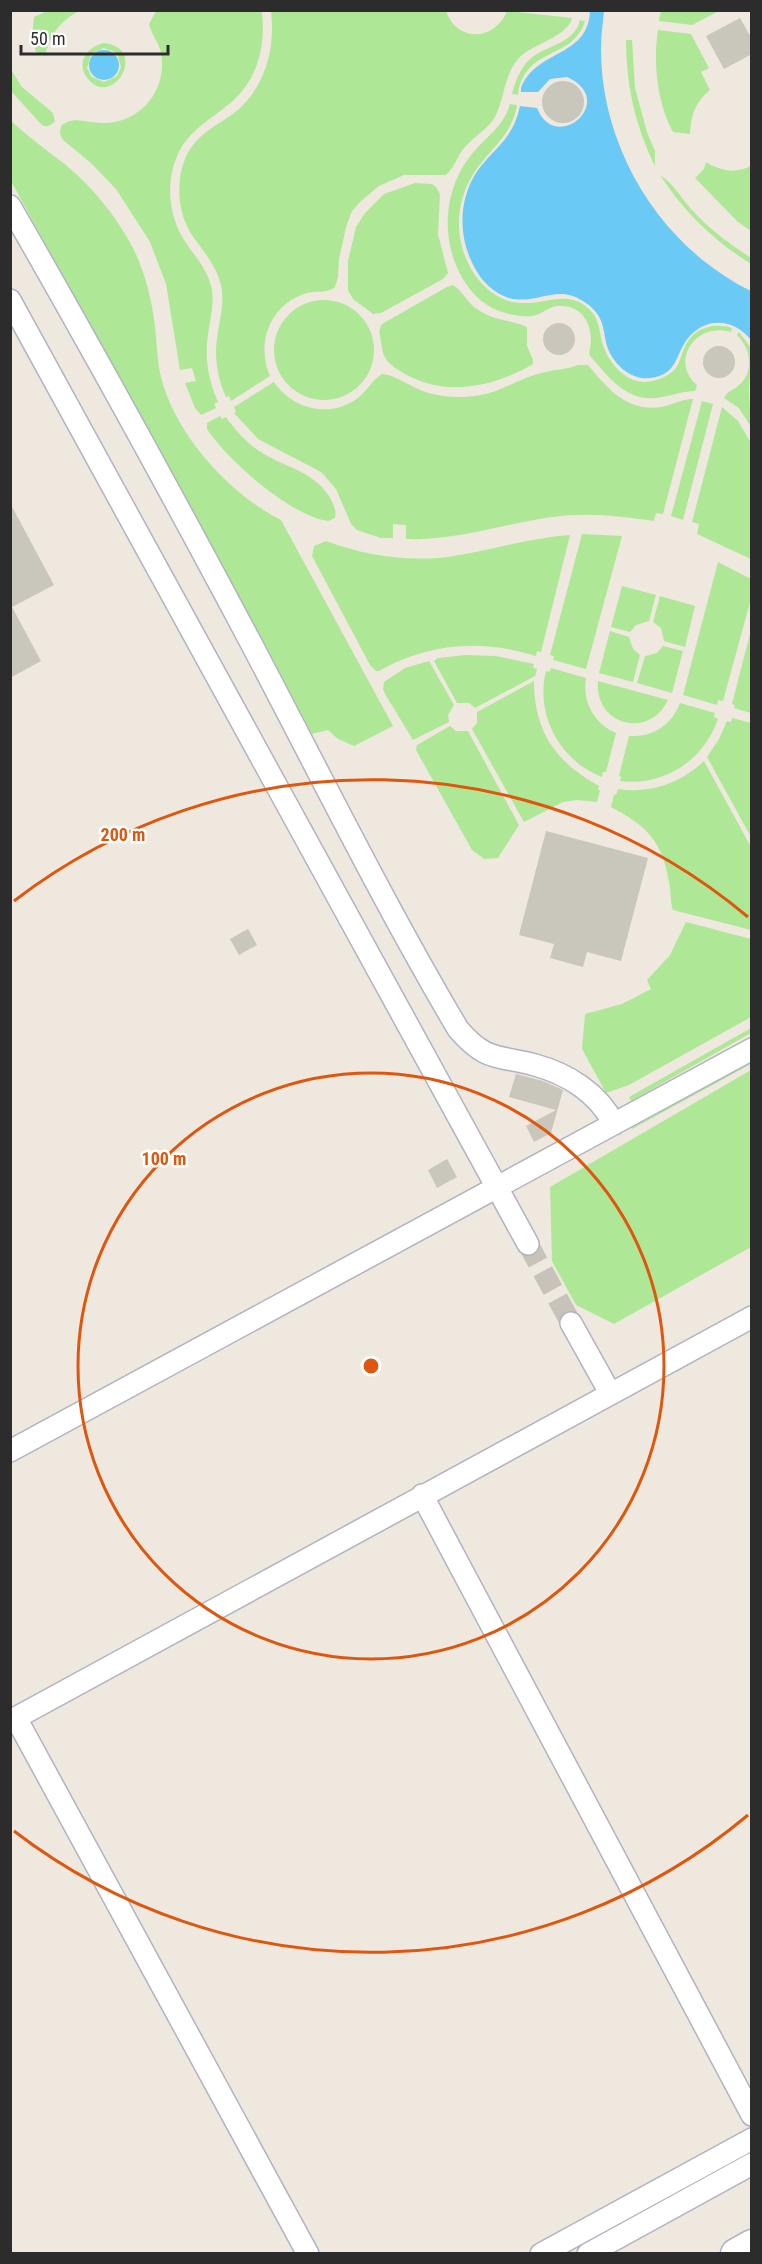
<svg xmlns="http://www.w3.org/2000/svg" width="762" height="2264" font-family="'Roboto Condensed',sans-serif">
<style>
.green{fill:#aee897;fill-rule:evenodd}
.water{fill:#6bc9f6}
.building{fill:#c9c6bc}
.lines{fill:none;stroke-linecap:round;stroke-linejoin:round}
.street-tunnel{stroke:#c7c2ba;stroke-width:21;stroke-dasharray:21 10;stroke-linecap:butt}
.street-casing{stroke:#b2b3c0;stroke-width:24}
.secondary-casing{stroke:#b2b3c0;stroke-width:33}
.street{stroke:#fff;stroke-width:21}
.secondary{stroke:#fff;stroke-width:30}
.ring{fill:none;stroke:#df570e;stroke-width:3}
.centre{fill:#df570e;stroke:#fff;stroke-width:3}
.ring-label{font-size:18px;text-anchor:middle;font-weight:bold;fill:#df570e;stroke:#fff;stroke-width:5;stroke-linejoin:round;paint-order:stroke}
</style>
<rect width="100%" height="100%" fill="#eee8de"/>
<path class="green" d="M47,11H79C60,21 50,35 45,56L36,52L32,36L34,17Z
M156,11L262,12C266,50 256,85 224,108C205,123 187,133 177,156C165,184 169,218 186,243C197,259 208,270 212,290C214,307 210,319 208,335C204,358 209,381 218,402L214,404L216,408L201,415L195,408L185,383L196,381L192,368L180,370L166,284L150,242L116,189L91,163L63,140L60,134L61,126C73,115 87,123 101,123C139,125 168,91 161,53C159,42 151,34 149,24Z
M271,11H446C457,43 495,41 507,11L572,18C568,37 531,44 518,59C504,76 505,96 496,115C489,129 474,136 464,148C457,157 454,168 446,175H404L379,186L361,201L352,211L346,227L339,259L338,277L335,287C327,294 314,290 304,294C269,306 256,344 270,376L231,401L229,396L226,397C218,379 214,359 217,339C219,321 225,304 221,285C216,266 205,253 194,238C178,216 175,184 185,159C194,137 212,128 230,116C264,92 276,50 271,11Z
M661,11V10L719,11L692,25L659,21Z
M580,20L585,21C574,60 524,46 518,95L512,94C515,82 520,69 529,60C545,45 575,44 580,20Z
M658,30L691,34L709,68L701,72L710,90C695,102 691,116 690,134L673,132C657,103 653,62 658,30Z
M626,40H632L635,88L647,132L655,151V166C635,126 626,84 626,40Z
M104,43C149,48 113,109 88,79C75,64 87,46 104,43ZM104,48L117,53L121,67L117,76L104,82L92,77L87,68L91,54Z
M10,68L22,87L53,113L55,121C51,126 45,128 41,124L11,91Z
M510,104L517,105C512,132 498,142 482,162C462,185 454,217 462,247C470,276 493,304 525,303C548,303 569,290 589,309C599,318 599,330 602,342C607,361 625,383 646,382C656,381 668,377 675,369C680,363 681,355 684,349C692,328 713,322 732,328L731,332C696,321 669,361 697,385L695,391C684,391 674,395 662,397C629,404 611,380 591,357L589,354C595,331 587,304 557,306C548,307 541,315 532,316C513,318 490,310 477,297C441,261 438,198 469,158C483,138 503,129 510,104Z
M10,120C28,137 48,151 67,166C94,189 116,216 133,248C145,272 152,300 155,327C157,343 157,360 161,377C175,434 229,494 281,520L393,726L354,746L338,739L328,730L312,734L11,181Z
M706,162C721,171 735,174 751,166V231L738,222L695,178L704,169Z
M660,175C674,184 680,197 692,210C709,229 730,244 751,258V264C714,241 684,212 660,175Z
M415,183L432,184L436,187L440,194L438,234L448,273L443,279L381,313L373,314L353,299L348,290V261L356,227L365,213L384,194Z
M453,285C463,291 467,303 477,309C496,322 509,319 527,327V346L533,360V364C492,388 442,398 400,371C390,365 383,359 382,347C381,338 377,332 382,324L447,287Z
M274 350a50 50 0 1 1 100 0a50 50 0 1 1-100 0Z
M739,332L751,348L749,392L751,427L739,408L724,398C727,391 732,391 738,386C755,372 751,349 737,335Z
M578,365H588C608,389 627,412 661,407C672,405 682,399 693,399L663,514L656,513L654,521C620,516 585,512 552,517C502,524 457,541 406,539V525L393,524V538H381L357,530L351,524L336,489L321,472L258,439L234,413L236,412L234,407L274,382C293,410 332,419 359,397C368,390 372,380 382,374C395,374 416,391 433,394C453,399 479,398 498,390C514,384 529,375 546,372C557,369 566,370 578,365Z
M702,401L713,404L683,520L671,516Z
M722,407L738,421L751,443V559L697,534L699,524L692,522Z
M220,416L222,419L226,417C235,430 246,442 259,451C283,467 312,470 329,496C333,503 337,510 335,518L328,521C291,516 228,461 207,429V423Z
M582,534L622,536L586,669L553,660L554,656L550,655Z
M570,535L541,652L537,651L536,656C481,639 429,643 379,671H376L370,665L312,556L314,546L326,541C363,555 408,562 448,557C489,551 528,538 570,535Z
M718,562L751,579L752,595L723,701L718,700L717,705L683,695Z
M622,586L656,595L649,621L636,625L630,632L611,627Z
M660,596L695,606L685,647L664,641L661,628L653,622Z
M751,630V713L734,708L735,705L732,704Z
M610,631L629,637L633,649L640,655L633,682L599,673Z
M663,646L683,651L672,693L637,683L645,656L657,653Z
M465,655L496,656L534,664L533,668L537,669L535,676L475,708L469,703H457L434,661L438,658Z
M429,661L454,705L448,715L449,722L413,740L385,694L383,689L384,682L405,668Z
M551,668L586,678C582,701 594,724 616,733L606,772H603L602,777C560,761 535,715 546,671L549,672Z
M534,681C534,732 556,762 599,786L598,790H600L597,802L577,800L563,802L524,822L472,729L477,723V712Z
M598,681L668,700C649,740 594,725 598,681Z
M680,703L715,713L714,717L718,719C704,760 664,787 620,781L621,777L619,776L629,736C653,737 671,726 680,703Z
M732,718L751,723V837L707,757L719,739L727,721L731,722Z
M450,726L456,731H468L519,825L498,858L484,859L472,850L416,750L417,745Z
M704,761L751,847V930L673,910C670,901 671,891 669,882C662,841 647,826 611,807L614,794L616,795L618,789C650,794 681,783 704,761Z
M686,922L751,939V1017L629,1085L606,1093L582,1049L585,1014L622,1004L651,989L647,980L670,955Z
M751,1028V1033L631,1101L629,1097Z
M751,1060V1064L632,1129L630,1126Z
M751,1070V1247L614,1324L576,1305L552,1261L550,1187Z"/>
<path class="water" d="M590,11H604C603,22 601,35 601,47C600,148 661,247 751,291V340C735,319 707,316 689,337C675,353 679,374 651,378C631,381 613,364 607,346C604,335 604,324 598,315C592,306 583,300 573,296C551,288 531,306 506,297C488,290 477,275 470,258C458,230 460,196 478,170C496,146 513,139 520,106L537,108C556,156 619,100 567,77L550,79L538,92H521V88C536,49 588,58 590,11Z
M89 65a15 15 0 1 1 30 0a15 15 0 1 1-30 0Z"/>
<path class="building" d="M740,18L752,39V54L724,69L706,36Z
M542 102a21 21 0 1 1 42 0a21 21 0 1 1-42 0Z
M543 339a16 16 0 1 1 32 0a16 16 0 1 1-32 0Z
M703 362a16 16 0 1 1 32 0a16 16 0 1 1-32 0Z
M10,503L54,585L12,607L41,661L10,678Z
M546,831L648,858L621,961L587,952L583,967L550,958L554,944L519,935Z
M248,929L257,945L239,955L230,939Z
M516,1074L543,1081L563,1090L551,1133L534,1142L526,1126L556,1110L509,1097Z
M447,1159L457,1177L437,1188L428,1170Z"/>
<g class="lines">
<path class="street-tunnel" d="M528,1244L571,1323"/>
<defs>
<path id="street" d="M10,206C93,350 173,496 251,643C319,772 384,904 458,1029C486,1062 498,1055 535,1065C568,1074 598,1093 614,1124
M10,300L528,1244
M571,1323L610,1393
M10,1451L752,1049
M422,1495L752,2115
M16,1718L308,2254
M10,1721L752,1317
M541,2254L752,2139
M588,2254L752,2164"/>
<path id="secondary" d="M736,2254L752,2245"/>
</defs>
<use href="#street" class="street-casing"/>
<use href="#secondary" class="secondary-casing"/>
<use href="#street" class="street"/>
<use href="#secondary" class="secondary"/>
</g>
<g class="ring">
<circle cx="371" cy="1366" r="293"/>
<path d="M748 1815A586 586 0 0 1 14 1831M14 901A586 586 0 0 1 748 917"/>
</g>
<circle cx="371" cy="1366" r="9" class="centre"/>
<g class="ring-label">
<text x="123" y="841">200 m</text>
<text x="164" y="1165">100 m</text>
</g>
<rect width="762" height="2264" fill="none" stroke="#2c2c2c" stroke-width="24"/>
<path d="M21 45v9h147v-9" fill="none" stroke="#2c2c2c" stroke-width="3"/>
<text x="30" y="45" font-size="18" fill="#2c2c2c" stroke="#ffffff" stroke-width="4.5" paint-order="stroke">50 m</text>
</svg>
